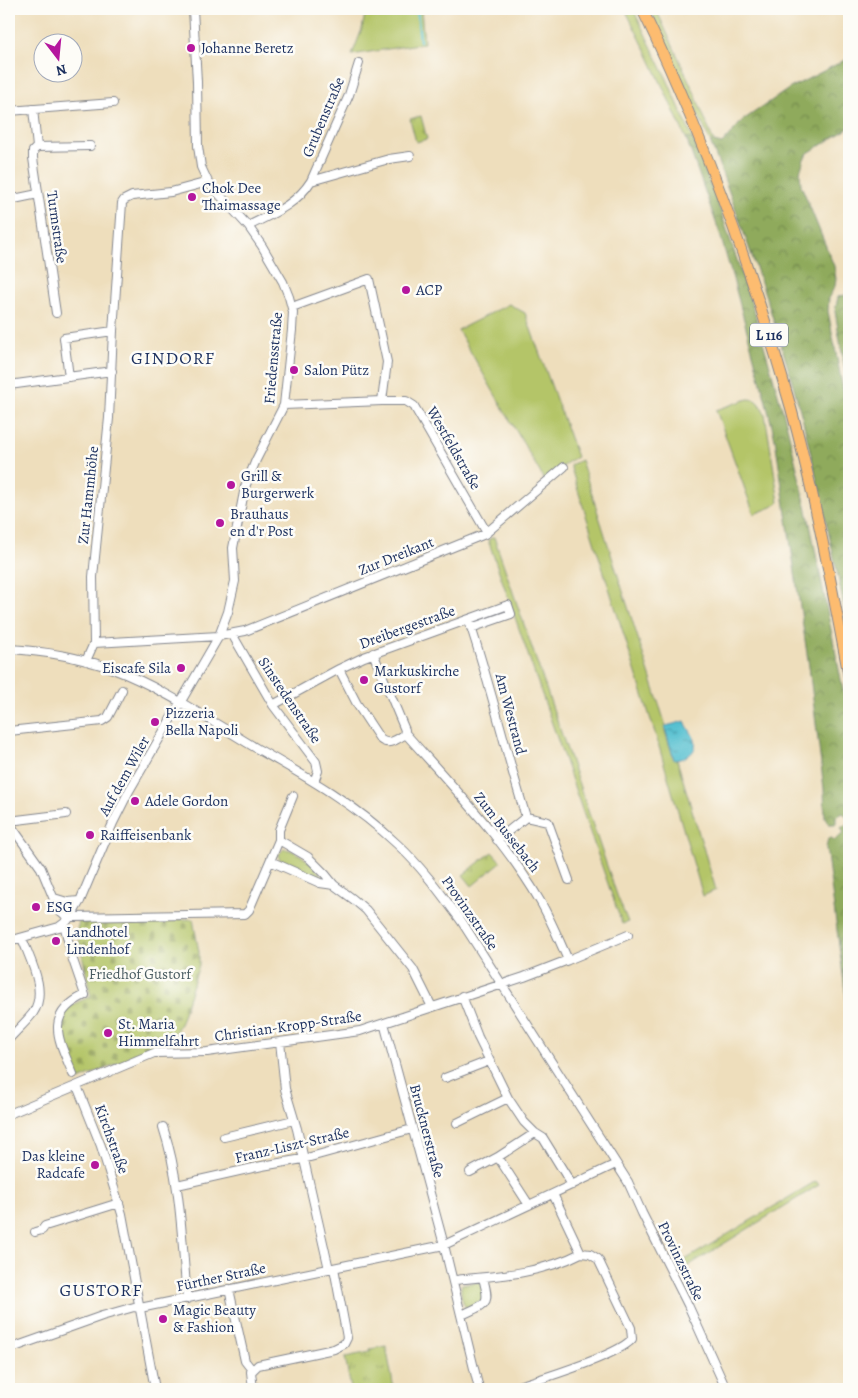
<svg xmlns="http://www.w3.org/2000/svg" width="858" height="1398" font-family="Alegreya,serif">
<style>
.green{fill:#b4c568;stroke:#687a63}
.forest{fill:url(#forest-crowns);stroke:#556c5d}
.cemetery{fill:url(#cemetery-stones);stroke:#687a63}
.park{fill:url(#park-tufts);stroke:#687a63}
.water{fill:url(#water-ripples);stroke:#387897}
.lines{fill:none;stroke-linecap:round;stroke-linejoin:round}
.stream{stroke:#55c0d0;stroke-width:2.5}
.minor-casing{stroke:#84868d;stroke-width:10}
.major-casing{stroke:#84868d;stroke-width:12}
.minor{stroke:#fff;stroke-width:8}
.major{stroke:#fdbc70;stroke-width:10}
.poi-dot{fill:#b5179e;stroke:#fdfcf7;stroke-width:2}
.labels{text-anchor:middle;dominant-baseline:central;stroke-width:5;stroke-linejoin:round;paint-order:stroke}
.shield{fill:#fdfcf7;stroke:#5f6c8c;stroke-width:1}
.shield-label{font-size:14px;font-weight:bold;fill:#1b2f5e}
.poi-label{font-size:15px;fill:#1b2f5e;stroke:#fdfcf7;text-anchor:start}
.street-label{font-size:15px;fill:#1b2f5e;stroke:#fdfcf7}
.park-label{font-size:15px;fill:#495c61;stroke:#fdfcf7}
.quarter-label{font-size:18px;letter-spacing:1px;fill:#1b2f5e;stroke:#fdfcf7}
</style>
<defs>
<pattern id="forest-crowns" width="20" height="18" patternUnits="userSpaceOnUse" patternTransform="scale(1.25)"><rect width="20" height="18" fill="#8faa5c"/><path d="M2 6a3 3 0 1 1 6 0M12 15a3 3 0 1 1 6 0" fill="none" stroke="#748b4f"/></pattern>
<pattern id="cemetery-stones" width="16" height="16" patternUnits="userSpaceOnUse" patternTransform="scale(1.25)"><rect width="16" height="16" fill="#b4c568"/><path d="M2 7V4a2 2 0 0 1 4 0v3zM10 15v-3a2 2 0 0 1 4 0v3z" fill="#92a059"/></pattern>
<pattern id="park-tufts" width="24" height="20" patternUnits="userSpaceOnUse" patternTransform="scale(1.25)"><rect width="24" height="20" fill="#b4c568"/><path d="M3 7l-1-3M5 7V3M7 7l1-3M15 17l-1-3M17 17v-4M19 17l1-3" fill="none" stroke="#92a059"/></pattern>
<pattern id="water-ripples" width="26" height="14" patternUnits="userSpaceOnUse" patternTransform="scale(1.25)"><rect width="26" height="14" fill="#55c0d0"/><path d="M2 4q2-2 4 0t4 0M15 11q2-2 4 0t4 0" fill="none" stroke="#469cac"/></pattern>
</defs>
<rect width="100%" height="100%" fill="#fdfcf7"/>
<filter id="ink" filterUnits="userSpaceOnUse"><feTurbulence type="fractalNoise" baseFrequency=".02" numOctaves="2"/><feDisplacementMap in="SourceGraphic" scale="10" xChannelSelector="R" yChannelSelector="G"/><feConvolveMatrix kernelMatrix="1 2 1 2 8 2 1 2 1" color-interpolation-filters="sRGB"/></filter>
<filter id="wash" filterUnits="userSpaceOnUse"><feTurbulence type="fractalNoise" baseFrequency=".0096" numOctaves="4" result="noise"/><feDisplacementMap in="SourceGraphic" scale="20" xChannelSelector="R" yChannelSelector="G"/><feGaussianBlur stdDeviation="1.12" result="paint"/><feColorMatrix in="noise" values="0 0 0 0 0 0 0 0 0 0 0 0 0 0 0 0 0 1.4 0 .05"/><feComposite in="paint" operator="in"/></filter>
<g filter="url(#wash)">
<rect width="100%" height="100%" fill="#eedebc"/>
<path class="green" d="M364,9H421L424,43L352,55L362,29L366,9Z
M625,9H633L667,79L693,139L686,138L650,59Z
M650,9H656L695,94L714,142L710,141Z
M509,304L525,313L577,457L568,462L545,481L458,330Z
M748,399C758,399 761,405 765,414L779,502L772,507L754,514L716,410Z
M581,460L666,726L665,731L674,759L677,760L716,890L703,896L655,733L570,465Z
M494,537L618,898L628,922L622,924L488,540Z
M284,849C302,850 317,871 329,883L282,862L279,858V854Z
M816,1181L819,1185L683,1269L680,1263Z
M481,1282L484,1296L483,1301L467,1309C462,1303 459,1291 462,1284Z"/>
<path class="forest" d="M849,58V128L808,153L804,159L800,172L801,185L834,266L836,279L835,286L829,297L828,311L849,421V631C835,561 820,490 803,421C778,326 745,233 710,141L722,144L743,120L790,88Z
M686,138L693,139L719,206L755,314L786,422L809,519L849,720V816L847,817L843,813L836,817V824H829L825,818L824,789L809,667L775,439L765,398L733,279L719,231Z
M844,295L849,298V396L835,311L838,297Z
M849,822V1020L826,848L828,838H832L834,840L844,833L841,828Z"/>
<path class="cemetery" d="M193,919L199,952V965L181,1022L171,1040L79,1080C73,1065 55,1033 62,1016C66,1006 81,1000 91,997L77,930L79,922Z"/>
<path class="park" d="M421,116L427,139L416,142L410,119Z
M492,852L501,862L472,886L463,875Z
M386,1346L394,1389H351L345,1357L370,1352V1349Z"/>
<path class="water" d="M685,721C687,727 693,734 695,740C698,753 685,759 674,760L665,728L666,726Z"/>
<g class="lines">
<path class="stream" d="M417,9L420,41"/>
</g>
</g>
<g filter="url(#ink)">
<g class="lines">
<defs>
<path id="minor" d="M33,109L37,147L33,151V158L56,313
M9,111L113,103
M37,147L90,146
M311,181L349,95L359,63
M9,200L38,194
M248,226C272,214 296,205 311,181L389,159L410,156
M69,377L64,338L113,331
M9,385L112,371
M382,401H406L414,406L487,533
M284,405L382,401L387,362L369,279L292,307
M470,624C491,687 506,753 526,817
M232,634L273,705L316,762L318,771L314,782
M94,643L219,636L245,631L485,534L564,467
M9,649C44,651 79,657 113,669C163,688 209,720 256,748C305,776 355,804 397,844C422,867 442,895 462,922L628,1182L642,1213L688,1305L726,1389
M86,661L94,643L93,577L109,418L113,331L122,203L124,200L132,196L171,192L208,182
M339,669L357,704L380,739C388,746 396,740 404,735L405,730L373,653
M273,705L339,669L364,657L508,605L511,614L471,628
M9,731L102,721L108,717L122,690
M405,733C452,786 504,839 540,901C551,920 559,940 568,960
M526,817L548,822L569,880
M9,821L66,814
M9,823L41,868L58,909L65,915L74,917L245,914L249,910L270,861
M279,840V830L293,796
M497,840L526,817
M334,885L320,883L270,861L279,840L308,857L325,874L334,885L353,899L366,910L413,969L432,1007
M54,898L67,902L80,901
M64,924L73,960L85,995C43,1015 59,1040 73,1074
M9,941L59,927L67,921L73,913L80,901L113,823L129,791L219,636L228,612L235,581L233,548L245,487L256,460L284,405L292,330L293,312L289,297L283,282L262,246L248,226L208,182L201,167L198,146L197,82L193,9
M462,996L478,1037L508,1098L524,1122L535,1133L543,1138L572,1185
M384,1023L444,1245L479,1389
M9,1039C17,1030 26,1022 33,1013C48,991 30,960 22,938
M280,1042L285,1089L297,1129L329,1269
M445,1078L489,1061
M77,1086L101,1146L122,1214L155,1389
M9,1114L154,1053L207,1052L360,1031L524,977L568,960L628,935
M457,1123L508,1098
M163,1127C181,1182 182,1242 187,1299
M224,1137L294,1120
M470,1172L498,1157
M177,1185L262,1166L303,1159L412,1129
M553,1194L581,1253
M529,1205L498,1157L535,1133
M35,1232L42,1230L45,1226L119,1203
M453,1280C497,1276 541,1274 581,1253
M229,1289L245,1361L252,1370
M462,1315C486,1303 491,1306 483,1278
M9,1349L102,1316L134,1307L140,1308L444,1245L616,1164
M253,1389L251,1372L258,1365L334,1349L344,1344L347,1338L346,1332L334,1268
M508,1389C532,1382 618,1356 632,1339L631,1328L598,1259L590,1254L581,1253"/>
<path id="major" d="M642,9C704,137 752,270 791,408C815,496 832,587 849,677"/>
</defs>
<use href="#minor" class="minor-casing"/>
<use href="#major" class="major-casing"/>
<use href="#minor" class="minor"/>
<use href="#major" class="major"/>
</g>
</g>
<g class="poi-dot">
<circle cx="191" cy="48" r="5"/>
<circle cx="192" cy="197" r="5"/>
<circle cx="406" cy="290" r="5"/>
<circle cx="294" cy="370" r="5"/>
<circle cx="231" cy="485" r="5"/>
<circle cx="220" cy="523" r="5"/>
<circle cx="181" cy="668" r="5"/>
<circle cx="364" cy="680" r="5"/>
<circle cx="155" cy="722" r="5"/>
<circle cx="135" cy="801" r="5"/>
<circle cx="90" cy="835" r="5"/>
<circle cx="36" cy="907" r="5"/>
<circle cx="56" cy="941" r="5"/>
<circle cx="108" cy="1033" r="5"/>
<circle cx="95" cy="1165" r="5"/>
<circle cx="163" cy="1319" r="5"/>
</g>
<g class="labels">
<rect class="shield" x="750" y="323.5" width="38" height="23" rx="4"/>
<g class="shield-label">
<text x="769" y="335">L 116</text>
</g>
<g class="poi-label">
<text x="201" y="48">Johanne Beretz</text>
<text x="202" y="188">Chok Dee<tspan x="202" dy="17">Thaimassage</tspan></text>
<text x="416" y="290">ACP</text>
<text x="304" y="370">Salon Pütz</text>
<text x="241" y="476">Grill &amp;<tspan x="241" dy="17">Burgerwerk</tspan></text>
<text x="230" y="514">Brauhaus<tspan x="230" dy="17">en d'r Post</tspan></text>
<text x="171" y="668" text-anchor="end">Eiscafe Sila</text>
<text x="374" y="671">Markuskirche<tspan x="374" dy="17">Gustorf</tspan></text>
<text x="165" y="713">Pizzeria<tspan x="165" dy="17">Bella Napoli</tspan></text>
<text x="145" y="801">Adele Gordon</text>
<text x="100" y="835">Raiffeisenbank</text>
<text x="46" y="907">ESG</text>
<text x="66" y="932">Landhotel<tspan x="66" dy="17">Lindenhof</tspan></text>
<text x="118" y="1024">St. Maria<tspan x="118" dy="17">Himmelfahrt</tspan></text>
<text x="85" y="1156" text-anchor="end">Das kleine<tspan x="85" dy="17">Radcafe</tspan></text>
<text x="173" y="1310">Magic Beauty<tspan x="173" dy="17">&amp; Fashion</tspan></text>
</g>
<g class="street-label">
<text transform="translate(323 117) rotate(-67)">Grubenstraße</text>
<text transform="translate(57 227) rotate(82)">Turmstraße</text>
<text transform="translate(273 358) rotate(-85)">Friedensstraße</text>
<text transform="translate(454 448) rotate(60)">Westfeldstraße</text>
<text transform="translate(88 495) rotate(-84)">Zur Hammhöhe</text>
<text transform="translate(396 556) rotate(-22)">Zur Dreikant</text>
<text transform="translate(407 627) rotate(-20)">Dreibergestraße</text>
<text transform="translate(290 700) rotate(56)">Sinstedenstraße</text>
<text transform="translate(511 714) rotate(75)">Am Westrand</text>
<text transform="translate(124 776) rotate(-61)">Auf dem Wiler</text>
<text transform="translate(507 832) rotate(52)">Zum Bussebach</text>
<text transform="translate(470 913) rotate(55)">Provinzstraße</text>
<text transform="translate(288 1026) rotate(-8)">Christian-Kropp-Straße</text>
<text transform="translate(427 1131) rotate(75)">Brucknerstraße</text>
<text transform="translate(112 1139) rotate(70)">Kirchstraße</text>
<text transform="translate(292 1145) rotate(-13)">Franz-Liszt-Straße</text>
<text transform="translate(681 1261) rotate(64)">Provinzstraße</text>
<text transform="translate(221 1277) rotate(-12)">Fürther Straße</text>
</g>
<g class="park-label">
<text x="140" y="974">Friedhof Gustorf</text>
</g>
<g class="quarter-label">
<text x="173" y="358">GINDORF</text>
<text x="101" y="1290">GUSTORF</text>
</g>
</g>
<rect width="858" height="1398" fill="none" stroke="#fdfcf7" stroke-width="30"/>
<g transform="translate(58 58) rotate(164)"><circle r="24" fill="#fdfcf7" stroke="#a3aaba"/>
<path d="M0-4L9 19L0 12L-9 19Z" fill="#b5179e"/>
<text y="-8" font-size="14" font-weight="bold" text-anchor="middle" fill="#1b2f5e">N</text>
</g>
</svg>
